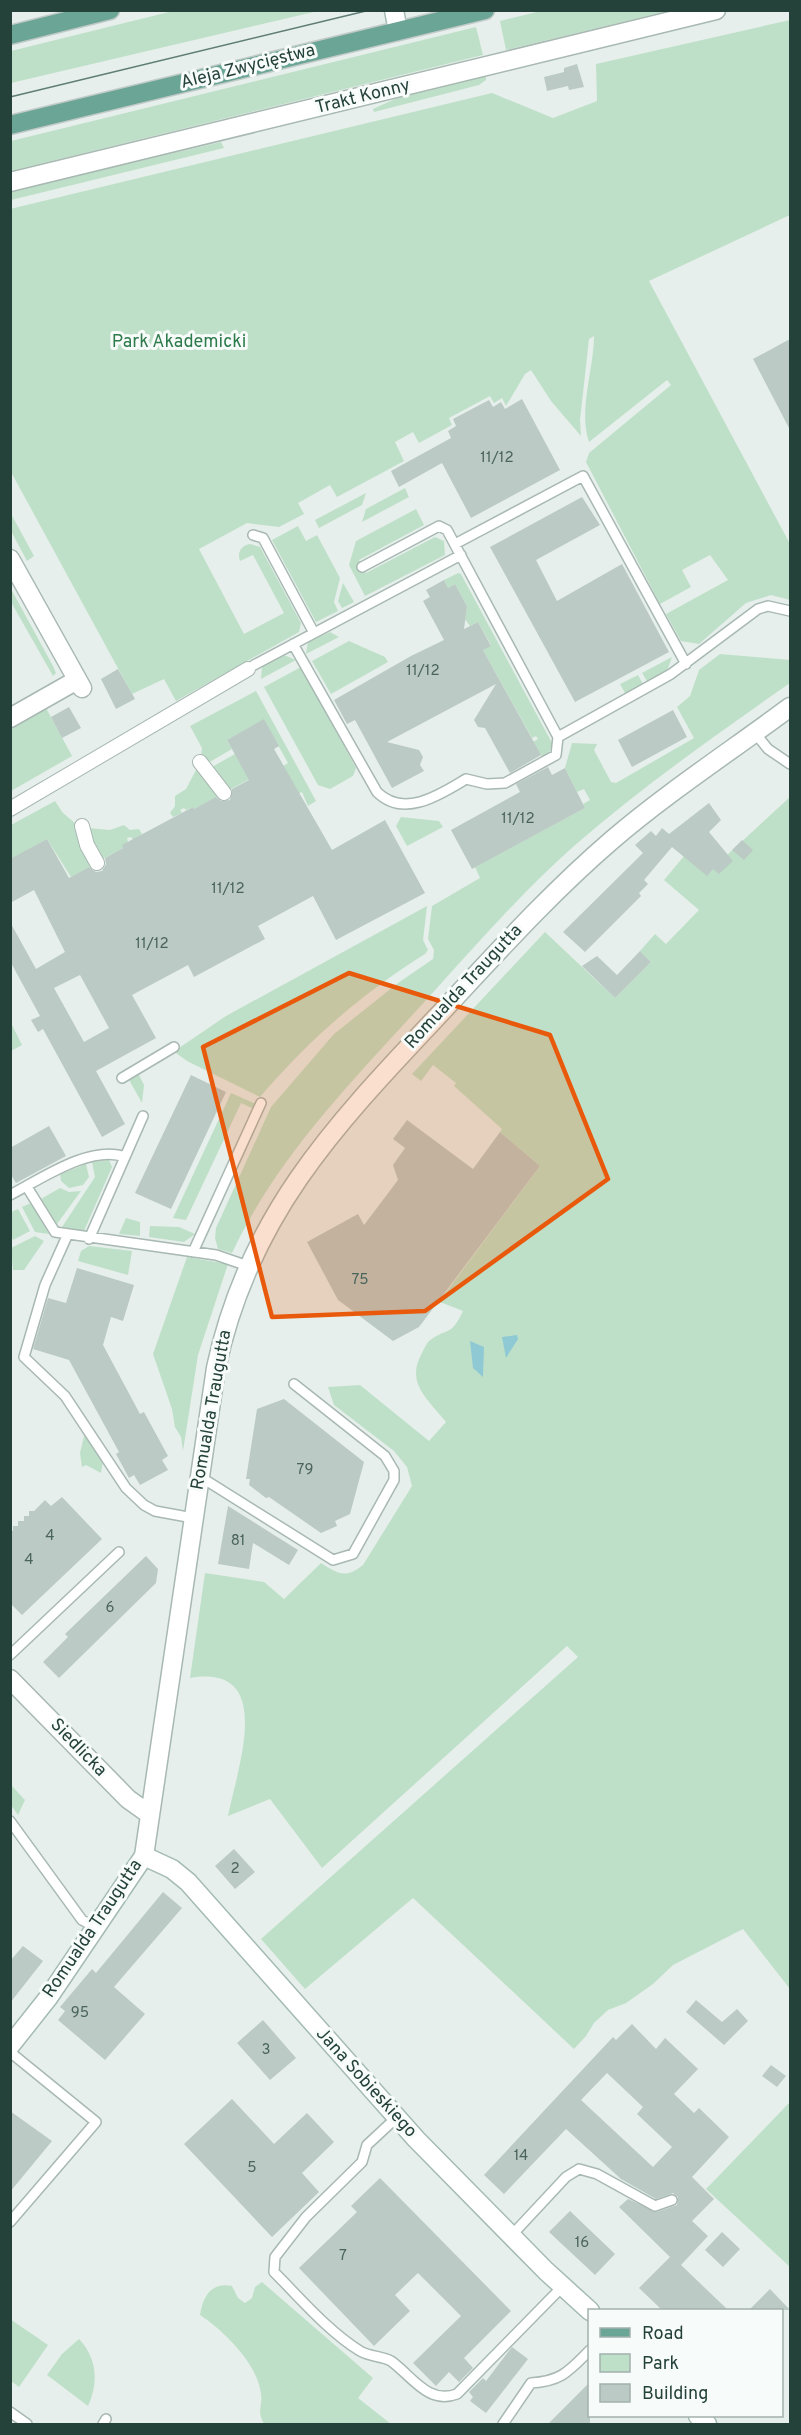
<svg xmlns="http://www.w3.org/2000/svg" width="801" height="2435" font-family="Overpass,sans-serif">
<style>
.green{fill:#bfe0c8}
.water{fill:#8ec9d4}
.building{fill:#bbcac4;fill-rule:evenodd}
.lines{fill:none;stroke-linecap:round;stroke-linejoin:round}
.service-casing{stroke:#a8b8b2;stroke-width:12}
.pedestrian-casing{stroke:#a8b8b2;stroke-width:16}
.minor-casing{stroke:#a8b8b2;stroke-width:21}
.tertiary-casing{stroke:#a8b8b2;stroke-width:21}
.secondary-casing{stroke:#a4bbb3;stroke-width:21}
.primary-casing{stroke:#c2cac8;stroke-width:21}
.service{stroke:#fff;stroke-width:9}
.pedestrian{stroke:#fff;stroke-width:14}
.minor{stroke:#fff;stroke-width:18}
.tertiary{stroke:#fff;stroke-width:18}
.secondary{stroke:#fff;stroke-width:18}
.primary{stroke:#6aa596;stroke-width:18}
.tram{stroke:#5f7d75;stroke-width:1.5}
.marked{fill:#e8590c;fill-opacity:0.2;stroke:#e8590c;stroke-width:4.5;stroke-linejoin:round}
.labels{text-anchor:middle;dominant-baseline:central;stroke-width:6;stroke-linejoin:round;paint-order:stroke}
.number-label{font-size:15px;fill:#4a645c}
.street-label{font-size:18px;fill:#24423a;stroke:#f7fbf9}
.park-label{font-size:18px;fill:#2d7a4b;stroke:#f7fbf9}
</style>
<rect width="100%" height="100%" fill="#e6efeb"/>
<path class="green" d="M545,10H668V11L506,50L500,21Z
M173,11H318L11,83V51Z
M790,20V215L649,281L790,544V600L771,595L746,603L699,644L681,641L666,614L728,580L710,555L682,570L691,587L660,604L586,462L589,453L671,385L667,380L589,442C578,410 594,369 594,336L589,339L580,420L581,436L551,401L531,370L525,374L506,406L502,398L494,403L490,396L449,418L452,425L419,443L413,432L395,442L404,461L337,497L330,485L298,503L304,514L279,527L247,523L199,549L244,634L284,613L253,555L240,561C237,552 241,546 250,544L260,547L301,623L299,632L176,701L164,679L132,694L11,472L10,209L492,93L553,118L597,101L596,64Z
M476,27L483,55L11,171V141Z
M486,75V80L479,85L374,112L373,109L404,95Z
M221,142L224,148L11,200V191Z
M405,488L409,497L362,522L366,509Z
M366,493L362,505L319,528L315,520Z
M416,509L424,525L359,560L366,573L435,537L444,541L445,555L365,596L349,565L356,541Z
M10,512L34,556L27,561L11,531Z
M298,526L306,541L317,535L340,578L334,602L338,611L316,622L272,540Z
M458,573L461,574L552,743L550,751L542,757L533,742L538,739L536,736L532,738L483,650L491,645L478,622L470,626L465,619L467,606L455,584L448,588L444,580Z
M343,583L354,602L342,608L338,601Z
M10,587L53,666L56,673L53,676L11,602Z
M330,632L339,637L306,654L308,642Z
M349,641L385,657L388,662L331,694L312,661Z
M720,654L790,660V683C717,734 642,787 574,846C513,900 460,964 405,1023C339,1095 274,1164 232,1253L218,1249L215,1238L216,1228L271,1107L334,1034L398,983L433,959L434,950L428,939L432,906L480,878L475,867L585,808L583,804L590,800L584,789L577,792L565,768L572,743L597,744L594,750L611,782L616,783L694,738L677,707L690,696L699,670Z
M284,655L296,660L261,679L262,666Z
M672,657L667,671L647,681L642,673Z
M301,667L356,768L353,776L330,789L318,785L264,687Z
M638,675L643,684L625,693L620,684Z
M256,691L316,801L308,806L302,792L298,794L283,766L288,763L264,720L227,740L232,749L208,763L201,756L202,748L190,726Z
M46,708L72,756L11,791V728Z
M235,754L250,779L227,791L212,767Z
M197,768L217,797L194,809L193,807L186,810L184,808L180,810L182,813L173,817L170,813L175,806V796L186,789Z
M790,797V1989L743,1929L673,1965L653,1984L626,2003L608,2010L594,2023L586,2036L574,2049L413,1898L305,1989L261,1939L578,1657L567,1646L322,1868L270,1799L228,1816C237,1769 277,1663 190,1678L205,1573L264,1582L284,1599L321,1563C338,1574 346,1579 363,1565L412,1486L407,1467L394,1451L334,1405L328,1387L360,1385L429,1441L446,1422C428,1399 405,1383 422,1353C424,1349 426,1344 429,1341C449,1326 450,1338 463,1311L440,1302L441,1299L540,1166L500,1132L502,1129L454,1086L456,1083L433,1065L421,1081L412,1074L545,932L615,998L651,962L640,951L655,934L666,944L699,910L664,880L690,849L713,868Z
M55,801L63,813L76,824L91,866L71,877L47,839L11,859V825Z
M401,817L439,821L443,827L407,846L396,826Z
M124,825L130,830L139,829L142,834L133,840L131,837L127,838L128,842L123,848L101,860L88,828L110,830Z
M427,906L423,940L428,950L425,954C360,995 310,1039 260,1097L187,1061L176,1053V1050L226,1016Z
M11,1023L22,1045L11,1051L10,1049Z
M138,1073L144,1085L142,1103L128,1078Z
M231,1093L256,1104L254,1109L241,1103L186,1220L173,1218Z
M109,1160L112,1167L84,1231L62,1227L95,1177L92,1162Z
M86,1164L89,1177L83,1185L69,1188L61,1181L60,1174Z
M60,1188L69,1192L81,1191L57,1224L41,1199Z
M31,1203L49,1234L35,1232L22,1207Z
M18,1209L30,1231L13,1240L11,1235V1212Z
M126,1218L140,1222V1236L119,1234Z
M150,1226L179,1227L195,1234L184,1242L149,1237Z
M35,1236L44,1241L24,1270H13L11,1248Z
M89,1246L132,1251L128,1275L78,1261L81,1251Z
M187,1257L228,1264L198,1355L183,1451L181,1437L175,1427L172,1409L153,1354Z
M85,1432L103,1460L101,1473L86,1465L82,1467L80,1453Z
M11,1785L25,1800L18,1815L11,1805Z
M790,2102V2267L706,2189Z
M262,2282L373,2378L358,2398L391,2424H264C256,2409 263,2408 261,2394C258,2364 223,2330 200,2315C203,2296 211,2282 232,2286L238,2298L245,2303L252,2298L255,2287Z
M10,2319L48,2345L19,2387L11,2381Z
M79,2339C97,2358 99,2382 88,2406L47,2375L62,2354Z"/>
<path class="water" d="M517,1335L518,1339L506,1358L502,1337Z
M470,1341L484,1347L483,1377L473,1368Z"/>
<path class="building" d="M577,64L584,87L569,90L568,86L547,91L544,77L564,72V68Z
M790,339V430L753,359Z
M522,399L560,470L471,518L442,463L399,487L391,471L451,438L448,431L456,426L453,419L489,400L493,407L501,402L505,409Z
M582,497L600,525L536,560L557,601L622,564L669,652L575,702L490,547Z
M444,580L448,588L455,584L467,606L464,629L478,622L491,646L483,650L541,755L510,773L485,728L478,727L474,720L496,684L387,742L419,750L423,757L420,765L424,771L392,788L355,720L347,724L334,700L411,656L444,640L423,601L430,597L426,590Z
M118,669L135,699L116,709L101,679Z
M69,707L81,728L62,738L51,717Z
M673,710L687,737L632,767L618,740Z
M264,719L279,746L274,749L332,850L385,820L425,893L336,940L313,896L258,926L265,939L194,977L188,965L132,995L156,1038L96,1071L125,1124L102,1137L43,1029L38,1032L31,1020L40,1016L10,961V922L36,969L65,952L34,890L10,903V859L47,839L69,878L89,867L96,872L102,871L106,864L105,858L123,848L122,845L193,807L194,809L216,797L221,801L230,800L232,789L249,780L227,740ZM80,975L109,1028L84,1042L54,988Z
M548,767L552,775L565,768L585,808L472,869L451,830L520,792L516,784Z
M709,803L721,820L709,832L733,861L719,874L713,869L707,876L672,847L644,880L648,884L639,893L641,896L585,952L563,932L643,853L635,845L651,831L656,836L662,828L669,834Z
M742,840L753,850L744,860L732,850Z
M640,951L651,962L615,998L582,966L597,956L617,975Z
M191,1075L226,1092L171,1209L135,1193Z
M407,1120L473,1169L500,1132L540,1166L419,1327L393,1341L338,1300L307,1242L358,1214L364,1225L398,1180L393,1165L405,1148L393,1139Z
M49,1126L66,1156L16,1183L10,1173V1148Z
M77,1268L134,1285L123,1321L111,1317L103,1345L140,1414L144,1412L168,1456L162,1460L168,1470L140,1485L134,1475L129,1478L116,1454L119,1452L69,1360L33,1349L48,1298L66,1303Z
M284,1399L364,1462L350,1514L335,1521L337,1526L321,1533L269,1497L266,1498L249,1485L250,1479H246L257,1409Z
M62,1497L102,1539L22,1615L10,1603V1531H13V1526H18V1521H24V1516H29V1511H34L45,1500L51,1506Z
M228,1506L298,1550L289,1565L253,1543L249,1569L218,1564Z
M146,1556L158,1569L156,1583L59,1678L43,1662L68,1637L65,1634Z
M234,1849L255,1872L235,1889L215,1866Z
M163,1892L182,1908L114,1987L145,2014L105,2060L58,2020L65,2011L60,2007L92,1969L96,1973Z
M23,1946L43,1961L10,2003V1961Z
M696,2000L722,2022L737,2009L748,2021L724,2045L686,2012Z
M263,2020L296,2058L270,2080L237,2043Z
M632,2024L656,2049L665,2038L698,2069L674,2094L694,2113L699,2108L729,2137L692,2177L714,2199L692,2221L708,2236L681,2265L728,2310H662L639,2288L670,2257L619,2207L628,2199L657,2212L677,2205L678,2197L673,2193L656,2199L621,2179L566,2129L504,2194L484,2175L613,2037L616,2040ZM607,2073L643,2107L637,2114L672,2147L653,2167L581,2100Z
M771,2065L786,2076L777,2087L762,2076Z
M232,2099L274,2144L307,2113L334,2142L302,2173L319,2192L272,2237L184,2144Z
M10,2111L52,2141L10,2192Z
M380,2178L511,2311L464,2358L473,2368L459,2382L449,2372L436,2386L413,2363L461,2316L418,2273L395,2295L410,2311L374,2346L299,2268L357,2212L351,2206Z
M570,2211L615,2254L595,2275L549,2232Z
M722,2232L740,2249L723,2267L705,2250Z
M770,2289L790,2310H749Z
M512,2347L528,2359L486,2413L470,2401L473,2397L469,2392L483,2378L486,2381Z
M590,2382V2424H548Z"/>
<g class="lines">
<defs>
<path id="service" d="M253,535L263,538L314,633
M455,544L583,476L686,664
M293,644L377,792C404,819 441,794 466,779L487,784L505,783L556,755L558,737L447,530L439,526L362,567
M254,665L461,555
M755,733L768,749L790,764
M558,737L671,674L758,609L768,606L790,611
M122,1078L174,1047
M27,1187L55,1232L216,1255L248,1266
M10,1195C41,1179 91,1144 125,1157
M67,1236L45,1285L24,1357L65,1396L126,1488L144,1505L155,1511L193,1518
M89,1239L143,1116
M193,1252L261,1103
M199,1476L333,1560L353,1554L394,1480V1471L385,1456L294,1384
M10,1655L119,1552
M10,1821L82,1920L95,1927
M10,2052L96,2122L10,2222
M396,2118L367,2145L362,2162L306,2217L275,2257L274,2272C301,2299 328,2331 360,2351C370,2357 383,2356 391,2361C412,2376 428,2405 457,2394L562,2287
M511,2236L566,2177L579,2169L597,2174L655,2206L672,2200
M10,2412L27,2424
M103,2424L106,2419
M503,2424L531,2383C562,2381 569,2371 590,2350"/>
<path id="pedestrian" d="M200,762L224,793
M10,809L248,669
M82,826L87,845L97,863"/>
<path id="minor" d="M10,559L82,688
M10,718L77,680
M10,1679L128,1799L149,1814
M144,1856L216,1368C248,1218 332,1128 434,1020C492,958 548,895 612,840C668,792 731,751 790,707"/>
<path id="tertiary" d="M10,182L716,10"/>
<path id="secondary" d="M394,10L398,31
M10,2046L48,1998L144,1856L172,1869L188,1882L416,2139L546,2271L590,2311
M698,2416L707,2424"/>
<path id="primary" d="M10,35L110,10
M10,125L485,10"/>
</defs>
<use href="#service" class="service-casing"/>
<use href="#pedestrian" class="pedestrian-casing"/>
<use href="#minor" class="minor-casing"/>
<use href="#tertiary" class="tertiary-casing"/>
<use href="#secondary" class="secondary-casing"/>
<use href="#primary" class="primary-casing"/>
<use href="#service" class="service"/>
<use href="#pedestrian" class="pedestrian"/>
<use href="#minor" class="minor"/>
<use href="#tertiary" class="tertiary"/>
<use href="#secondary" class="secondary"/>
<use href="#primary" class="primary"/>
<path class="tram" d="M10,97L370,10"/>
</g>
<path class="marked" d="M349,973L550,1035L608,1179L425,1311L272,1317L203,1047Z"/>
<g class="labels">
<g class="number-label">
<text x="497" y="458">11/12</text>
<text x="423" y="671">11/12</text>
<text x="518" y="819">11/12</text>
<text x="228" y="889">11/12</text>
<text x="152" y="944">11/12</text>
<text x="360" y="1280">75</text>
<text x="305" y="1470">79</text>
<text x="50" y="1536">4</text>
<text x="238" y="1541">81</text>
<text x="29" y="1560">4</text>
<text x="110" y="1608">6</text>
<text x="235" y="1869">2</text>
<text x="80" y="2013">95</text>
<text x="266" y="2050">3</text>
<text x="521" y="2156">14</text>
<text x="252" y="2168">5</text>
<text x="582" y="2243">16</text>
<text x="343" y="2256">7</text>
</g>
<g class="street-label">
<text transform="translate(248 67) rotate(-14)">Aleja Zwycięstwa</text>
<text transform="translate(363 97) rotate(-14)">Trakt Konny</text>
<text transform="translate(464 987) rotate(-47)">Romualda Traugutta</text>
<text transform="translate(212 1410) rotate(-80)">Romualda Traugutta</text>
<text transform="translate(78 1748) rotate(46)">Siedlicka</text>
<text transform="translate(93 1929) rotate(-56)">Romualda Traugutta</text>
<text transform="translate(366 2083) rotate(48)">Jana Sobieskiego</text>
</g>
<g class="park-label">
<text x="179" y="342">Park Akademicki</text>
</g>
</g>
<rect width="801" height="2435" fill="none" stroke="#24423a" stroke-width="24"/>
<rect x="588" y="2309" width="195" height="108" fill="#f7fbf9" stroke="#a3b1ad" stroke-width="1.5"/>
<rect x="600" y="2328" width="30" height="9" fill="#6aa596" stroke="#a3b1ad" stroke-width="1.5"/>
<text x="642" y="2339" font-size="18" fill="#24423a">Road</text>
<rect x="600" y="2354" width="30" height="18" fill="#bfe0c8" stroke="#a3b1ad" stroke-width="1.5"/>
<text x="642" y="2369" font-size="18" fill="#24423a">Park</text>
<rect x="600" y="2384" width="30" height="18" fill="#bbcac4" stroke="#a3b1ad" stroke-width="1.5"/>
<text x="642" y="2399" font-size="18" fill="#24423a">Building</text>
</svg>
